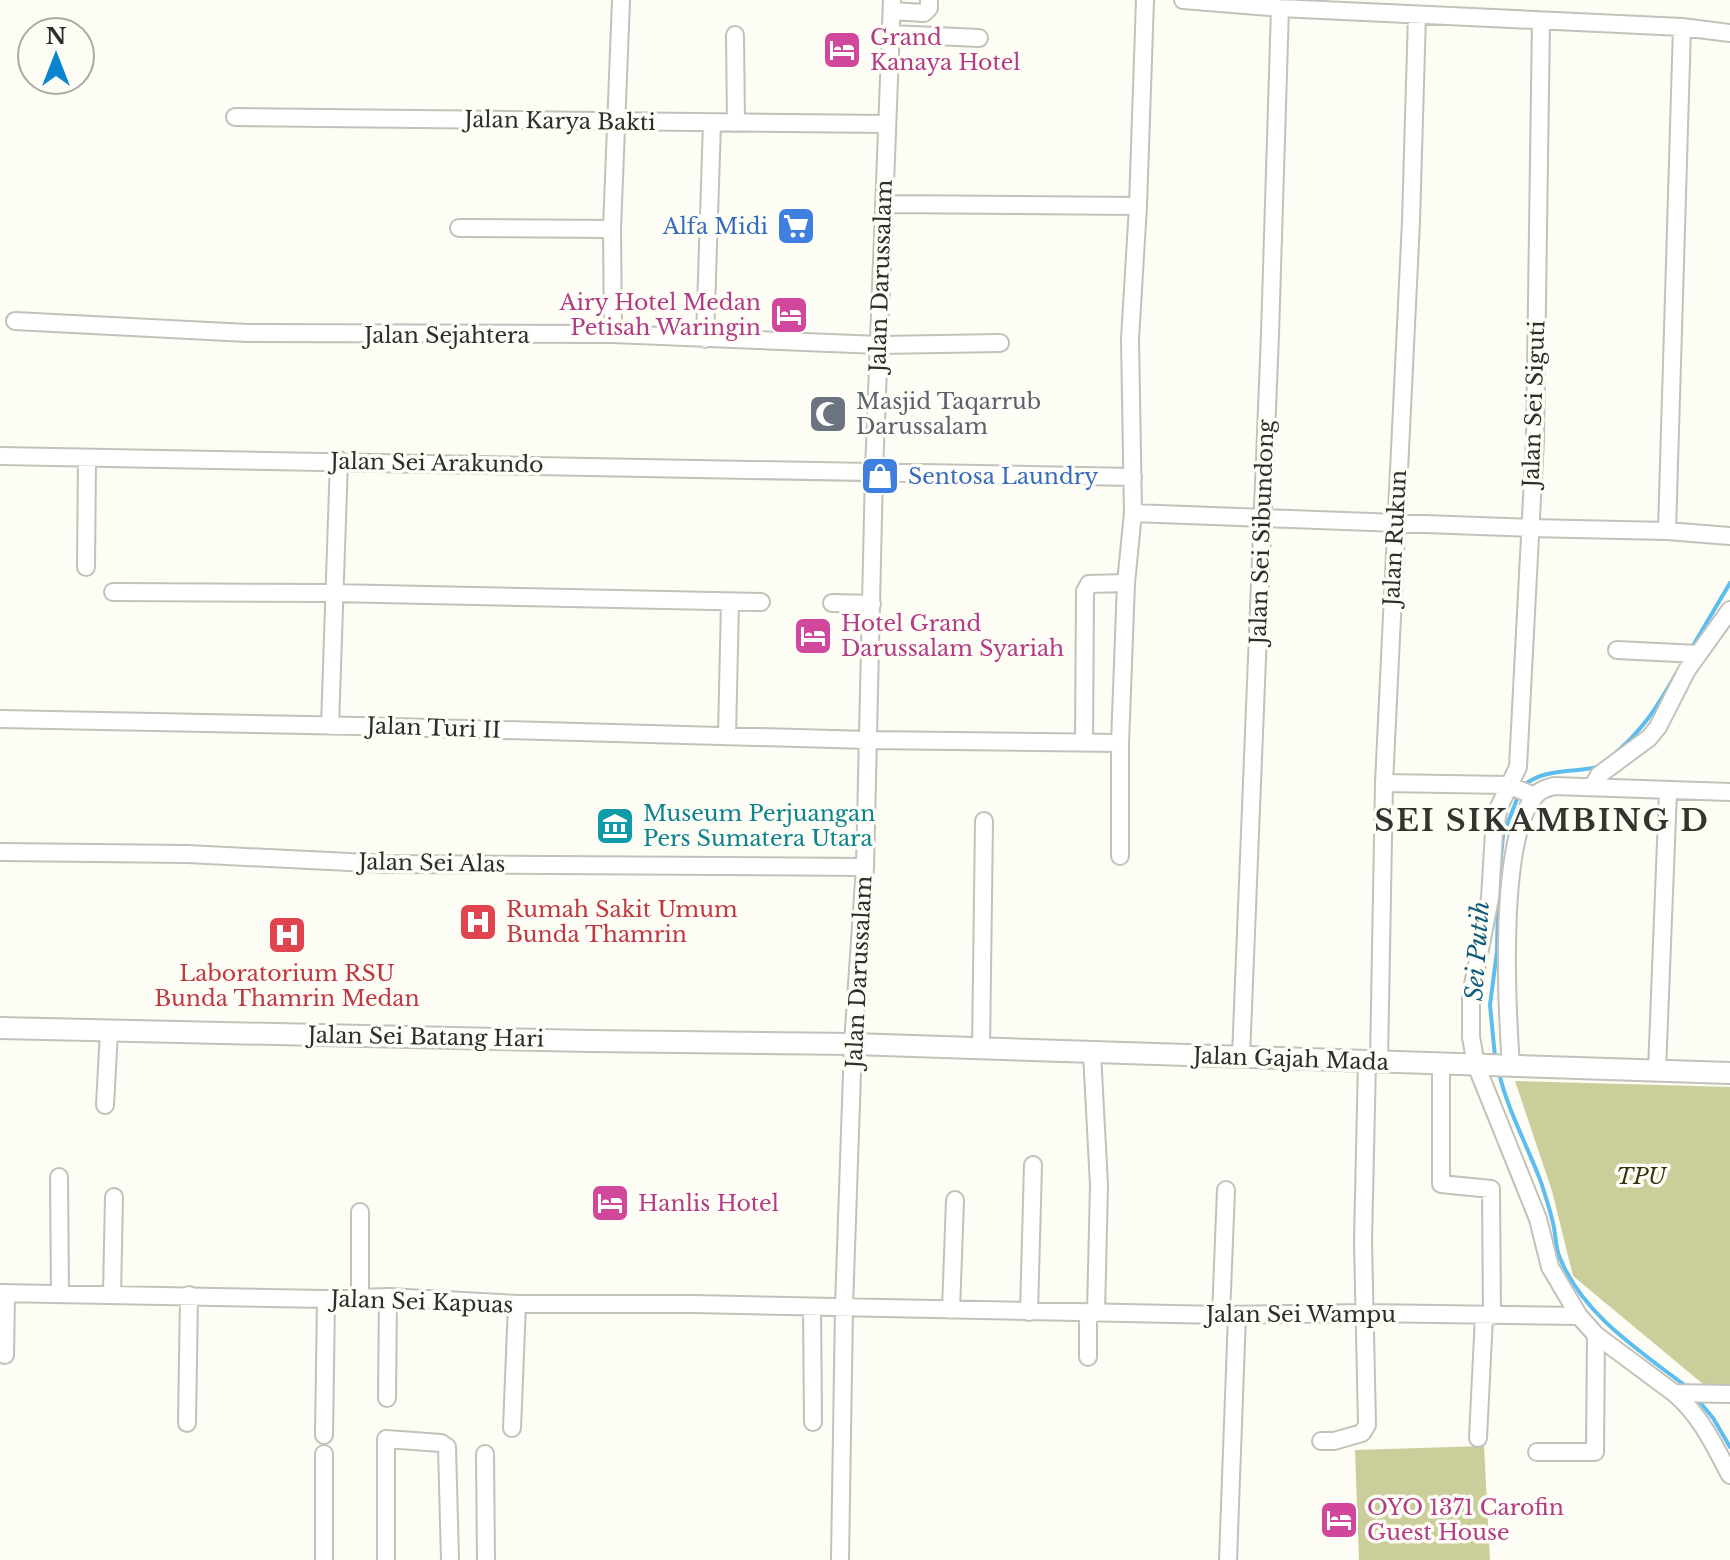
<svg xmlns="http://www.w3.org/2000/svg" width="1730" height="1560" font-family="'Libre Baskerville',serif">
<style>
.green{fill:#cbce9a}
.lines{fill:none;stroke-linecap:round;stroke-linejoin:round}
.stream{stroke:#5dbdee;stroke-width:4}
.minor-casing{stroke:#c2c1ba;stroke-width:20}
.tertiary-casing{stroke:#c2c1ba;stroke-width:24}
.minor{stroke:#fff;stroke-width:16}
.tertiary{stroke:#fff;stroke-width:20}
.labels{text-anchor:middle;dominant-baseline:central;stroke-width:7;stroke-linejoin:round;paint-order:stroke}
.hotel-label{font-size:22px;fill:#b23c85;stroke:#fdfcf5;text-anchor:start}
.street-label{font-size:22px;fill:#2e2d2b;stroke:#fdfcf5}
.shop-label{font-size:22px;fill:#366cbe;stroke:#fdfcf5;text-anchor:end}
.worship-label{font-size:22px;fill:#5b616d;stroke:#fdfcf5;text-anchor:start}
.culture-label{font-size:22px;fill:#0d838f;stroke:#fdfcf5;text-anchor:start}
.health-label{font-size:22px;fill:#be3a42;stroke:#fdfcf5;text-anchor:start}
.park-label{font-size:22px;font-style:italic;fill:#34350e;stroke:#fdfcf5}
.water-label{font-size:24px;font-style:italic;fill:#105c7d;stroke:#fdfcf5}
.district-label{font-size:30px;font-weight:bold;letter-spacing:2px;fill:#34332e;stroke:#fdfcf5}
</style>
<rect width="100%" height="100%" fill="#fdfcf5"/>
<path class="green" d="M1515,1081L1730,1087V1389H1709L1573,1276L1552,1191Z
M1484,1446L1490,1560H1359L1355,1450Z"/>
<g class="lines">
<path class="stream" d="M1691,649L1730,583
M1611,757C1643,730 1656,709 1676,674
M1523,786C1544,768 1571,773 1598,767
M1498,890L1503,835L1519,794
M1495,1057L1490,1005L1497,951L1498,899
M1499,1073C1508,1111 1527,1145 1541,1182C1545,1195 1550,1209 1553,1223C1556,1235 1555,1247 1560,1258C1583,1315 1640,1351 1687,1387
M1698,1400L1713,1418L1730,1447"/>
<defs>
<path id="minor" d="M1183,0L1280,8L1682,27L1730,33
M892,11L924,13L929,8V0
M1541,21L1535,440L1518,767L1499,807L1494,832L1490,898L1471,995V1037L1476,1065L1538,1219L1550,1267L1579,1316
M891,34L979,38
M735,35L736,123
M235,117L886,124
M884,204L1138,206
M459,228L612,229
M15,321L247,333L613,334L879,345L1000,343
M613,334L612,229L621,0
M705,339L712,123
M0,456L1133,477
M1133,513L1530,528L1667,531L1730,536
M1667,531L1682,27
M86,567L87,459
M113,592L332,593L761,602
M832,603L872,604
M1617,650L1698,654
M0,719L358,726L868,740L1120,743
M330,726L339,460
M727,736L730,602
M1084,742L1085,591L1089,584L1126,583
M1384,783L1508,785L1535,796
M1592,787L1599,775L1649,738L1658,727L1687,670L1730,610
M0,852L187,854L389,864L865,867
M1120,856V743L1126,583L1133,513L1130,339L1138,206L1145,0
M981,1048L984,821
M1092,1053L1099,1185L1096,1313
M1241,1057L1270,334L1280,8
M1379,1061L1384,783L1411,221L1417,15
M1441,1064V1184L1491,1189L1492,1316
M1511,1066C1507,1009 1497,834 1537,794C1542,789 1547,788 1554,786L1730,792
M1657,1071L1668,791
M105,1105L109,1031
M59,1177L60,1293
M0,1293L326,1299L388,1297L517,1304H694L1221,1315L1365,1313L1579,1316L1596,1335L1674,1393L1730,1394
M112,1295L114,1197
M360,1298V1212
M812,1307L813,1422
M951,1310L955,1200
M1029,1312L1033,1165
M1088,1313V1357
M1221,1315L1226,1190
M5,1355L6,1293
M1674,1393C1701,1416 1714,1445 1730,1475
M387,1398L388,1297
M187,1423L189,1295
M512,1428L517,1304
M324,1435L326,1299
M1478,1438L1484,1316
M1321,1441H1334L1362,1433L1367,1425L1363,1241L1367,1061
M1537,1452H1595L1596,1335
M324,1454V1560
M485,1454L486,1560
M386,1560V1439L441,1443L447,1447L450,1560
M840,1560L844,1307L853,1044L865,867L874,472L892,0
M1228,1560L1237,1315"/>
<path id="tertiary" d="M0,1028L590,1041L853,1044L1730,1073"/>
</defs>
<use href="#minor" class="minor-casing"/>
<use href="#tertiary" class="tertiary-casing"/>
<use href="#minor" class="minor"/>
<use href="#tertiary" class="tertiary"/>
</g>
<defs>
<symbol id="hotel-square" viewBox="-11 -11 22 22"><rect x="-9" y="-9" width="18" height="18" rx="4" fill="#d1479c" stroke="#fdfcf5"/><path d="M-6-4.5h1.5V1H6V5H4.5V3h-9V5H-6ZM-4 0a1.8 1.8 0 1 1 3.6 0ZM.5 0V-2.5h3Q6-2.5 6 0Z" fill="#fff"/></symbol>
<symbol id="supermarket-square" viewBox="-11 -11 22 22"><rect x="-9" y="-9" width="18" height="18" rx="4" fill="#3f7fe0" stroke="#fdfcf5"/><path d="M-6-5.5h2.5l.6 2H6L4.5 2H-2.5L-4.4-4H-6ZM-1.5 3.2a1.3 1.3 0 1 0 .1 0ZM3 3.2a1.3 1.3 0 1 0 .1 0Z" fill="#fff"/></symbol>
<symbol id="mosque-square" viewBox="-11 -11 22 22"><rect x="-9" y="-9" width="18" height="18" rx="4" fill="#6b7280" stroke="#fdfcf5"/><path d="M3.5-4.9A6 6 0 1 0 3.5 4.9A5 5 0 1 1 3.5-4.9Z" fill="#fff"/></symbol>
<symbol id="shop-square" viewBox="-11 -11 22 22"><rect x="-9" y="-9" width="18" height="18" rx="4" fill="#3f7fe0" stroke="#fdfcf5"/><path d="M-5-2.5h2.3a2.7 3.5 0 0 1 5.4 0H5L5.5 6h-11ZM-1.5-2.5h3a1.5 2.3 0 0 0-3 0Z" fill="#fff"/></symbol>
<symbol id="museum-square" viewBox="-11 -11 22 22"><rect x="-9" y="-9" width="18" height="18" rx="4" fill="#0f9aa8" stroke="#fdfcf5"/><path d="M0-6L6-3V-2H-6V-3ZM-5-1h2V3h-2ZM-1-1h2V3h-2ZM3-1h2V3H3ZM-6 4H6V6H-6Z" fill="#fff"/></symbol>
<symbol id="hospital-square" viewBox="-11 -11 22 22"><rect x="-9" y="-9" width="18" height="18" rx="4" fill="#e0444e" stroke="#fdfcf5"/><path d="M-5-5h3v3.5h4V-5h3V5h-3V1.5h-4V5h-3Z" fill="#fff"/></symbol>
</defs>
<g fill-rule="evenodd">
<use href="#hotel-square" x="820" y="28" width="44" height="44"/>
<use href="#supermarket-square" x="774" y="204" width="44" height="44"/>
<use href="#hotel-square" x="767" y="293" width="44" height="44"/>
<use href="#mosque-square" x="806" y="392" width="44" height="44"/>
<use href="#shop-square" x="858" y="454" width="44" height="44"/>
<use href="#hotel-square" x="791" y="614" width="44" height="44"/>
<use href="#museum-square" x="593" y="804" width="44" height="44"/>
<use href="#hospital-square" x="456" y="900" width="44" height="44"/>
<use href="#hospital-square" x="265" y="913" width="44" height="44"/>
<use href="#hotel-square" x="588" y="1181" width="44" height="44"/>
<use href="#hotel-square" x="1317" y="1498" width="44" height="44"/>
</g>
<g class="labels">
<g class="hotel-label">
<text x="870" y="37">Grand<tspan x="870" dy="25">Kanaya Hotel</tspan></text>
<text x="761" y="302" text-anchor="end">Airy Hotel Medan<tspan x="761" dy="25">Petisah Waringin</tspan></text>
<text x="841" y="623">Hotel Grand<tspan x="841" dy="25">Darussalam Syariah</tspan></text>
<text x="638" y="1203">Hanlis Hotel</text>
<text x="1367" y="1507">OYO 1371 Carofin<tspan x="1367" dy="25">Guest House</tspan></text>
</g>
<g class="street-label">
<text transform="translate(560 121) rotate(1)">Jalan Karya Bakti</text>
<text transform="translate(881 276) rotate(-88)">Jalan Darussalam</text>
<text x="447" y="335">Jalan Sejahtera</text>
<text transform="translate(1534 404) rotate(-88)">Jalan Sei Siguti</text>
<text transform="translate(437 463) rotate(1)">Jalan Sei Arakundo</text>
<text transform="translate(1262 532) rotate(-88)">Jalan Sei Sibundong</text>
<text transform="translate(1395 538) rotate(-87)">Jalan Rukun</text>
<text transform="translate(434 728) rotate(2)">Jalan Turi II</text>
<text transform="translate(432 863) rotate(1)">Jalan Sei Alas</text>
<text transform="translate(859 972) rotate(-87)">Jalan Darussalam</text>
<text transform="translate(426 1037) rotate(1)">Jalan Sei Batang Hari</text>
<text transform="translate(1291 1059) rotate(2)">Jalan Gajah Mada</text>
<text transform="translate(422 1302) rotate(2)">Jalan Sei Kapuas</text>
<text x="1301" y="1314">Jalan Sei Wampu</text>
</g>
<g class="shop-label">
<text x="768" y="226">Alfa Midi</text>
<text x="908" y="476" text-anchor="start">Sentosa Laundry</text>
</g>
<g class="worship-label">
<text x="856" y="401">Masjid Taqarrub<tspan x="856" dy="25">Darussalam</tspan></text>
</g>
<g class="culture-label">
<text x="643" y="813">Museum Perjuangan<tspan x="643" dy="25">Pers Sumatera Utara</tspan></text>
</g>
<g class="health-label">
<text x="506" y="909">Rumah Sakit Umum<tspan x="506" dy="25">Bunda Thamrin</tspan></text>
<text x="287" y="973" text-anchor="middle">Laboratorium RSU<tspan x="287" dy="25">Bunda Thamrin Medan</tspan></text>
</g>
<g class="park-label">
<text x="1641" y="1176">TPU</text>
</g>
<g class="water-label">
<text transform="translate(1477 951) rotate(-86)">Sei Putih</text>
</g>
<g class="district-label">
<text x="1542" y="820">SEI SIKAMBING D</text>
</g>
</g>
<g transform="translate(56 56)"><circle r="38" fill="#fdfcf5" stroke="#aaa9a4" stroke-width="2"/>
<path d="M0-6L14 30L0 20L-14 30Z" fill="#0b85cd"/>
<text y="-12" font-size="22" font-weight="bold" text-anchor="middle" fill="#2e2d2b">N</text>
</g>
</svg>
